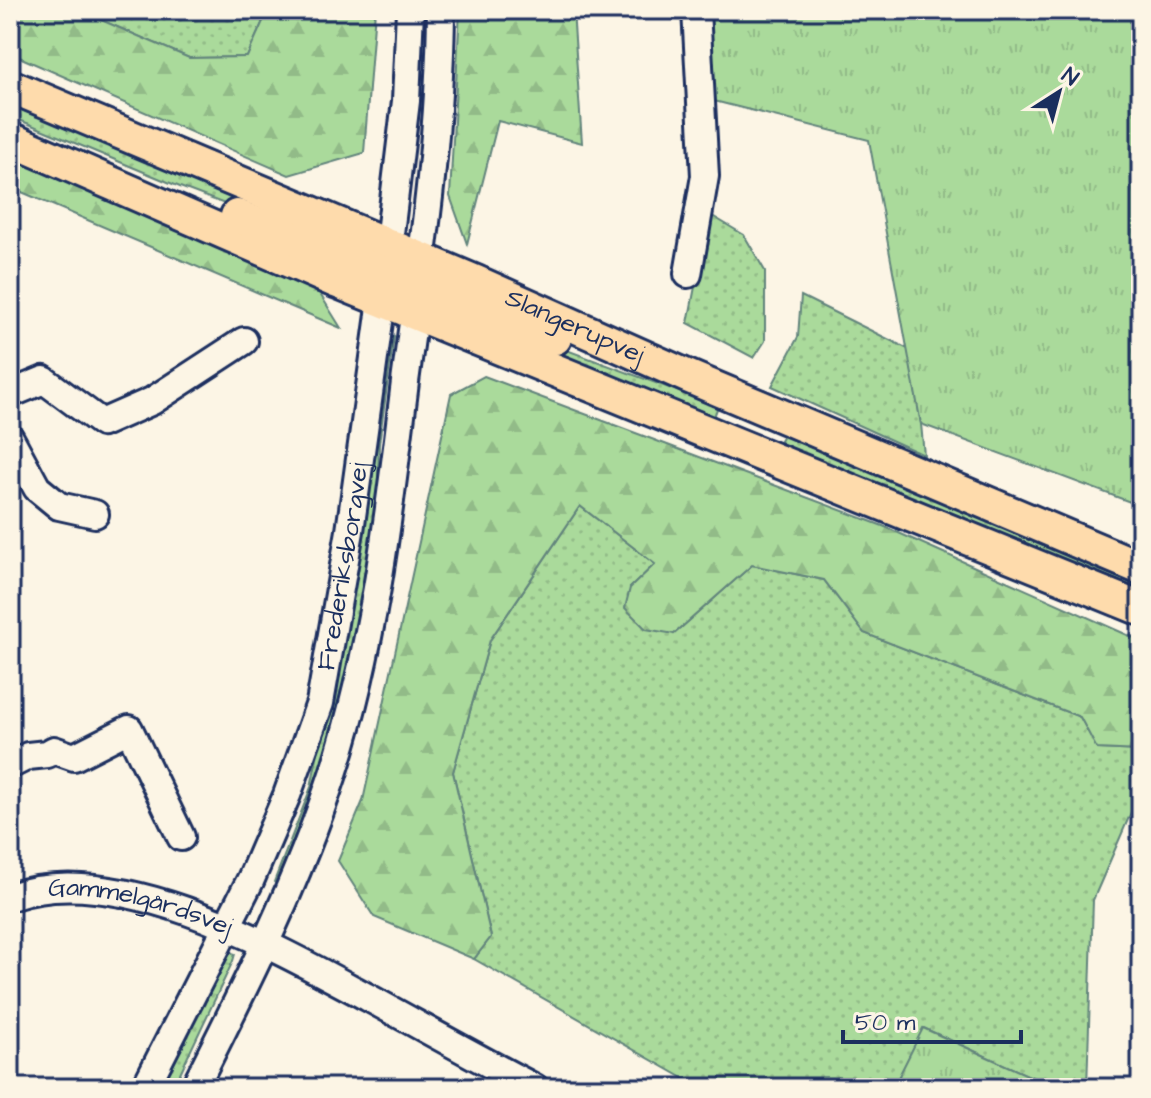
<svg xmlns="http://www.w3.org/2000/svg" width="1151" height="1098" font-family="'Architects Daughter',sans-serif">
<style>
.grass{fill:url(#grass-dots);stroke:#62847c;stroke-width:2}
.forest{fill:url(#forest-firs);stroke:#62847c;stroke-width:2}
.park{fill:url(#park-tufts);stroke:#62847c;stroke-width:2}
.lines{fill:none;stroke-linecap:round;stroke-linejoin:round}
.minor-casing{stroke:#1b2f5e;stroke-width:32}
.major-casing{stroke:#1b2f5e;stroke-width:38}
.minor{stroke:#fcf5e5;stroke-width:26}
.major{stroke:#fedbac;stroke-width:32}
.labels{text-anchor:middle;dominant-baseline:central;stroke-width:8;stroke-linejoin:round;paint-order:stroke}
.street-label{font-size:26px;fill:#1b2f5e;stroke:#fcf5e5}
</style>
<defs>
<pattern id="grass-dots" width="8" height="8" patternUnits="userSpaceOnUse" patternTransform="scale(2)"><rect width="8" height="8" fill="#aada9b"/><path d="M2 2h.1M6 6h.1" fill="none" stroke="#92bb88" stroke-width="1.8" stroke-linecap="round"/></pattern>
<pattern id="forest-firs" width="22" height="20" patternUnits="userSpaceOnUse" patternTransform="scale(2)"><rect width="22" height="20" fill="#aada9b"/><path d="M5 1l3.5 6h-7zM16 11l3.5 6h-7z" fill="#92bb88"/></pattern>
<pattern id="park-tufts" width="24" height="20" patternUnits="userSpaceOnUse" patternTransform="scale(2)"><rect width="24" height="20" fill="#aada9b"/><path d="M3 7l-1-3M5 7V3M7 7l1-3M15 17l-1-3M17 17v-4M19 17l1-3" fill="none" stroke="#92bb88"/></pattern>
</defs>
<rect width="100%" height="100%" fill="#fcf5e5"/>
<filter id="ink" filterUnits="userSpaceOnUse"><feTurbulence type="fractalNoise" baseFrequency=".0125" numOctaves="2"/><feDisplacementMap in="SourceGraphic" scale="16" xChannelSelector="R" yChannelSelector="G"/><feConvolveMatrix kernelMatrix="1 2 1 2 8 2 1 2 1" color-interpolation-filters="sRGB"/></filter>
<g filter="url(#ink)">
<path class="grass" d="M78,10H268L247,57L189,58Z
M10,105L311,228L267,220L180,187L10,116Z
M709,214L744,235L765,271V341L754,358L688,323Z
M801,296L908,349L921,424L924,455L772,386L798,337Z
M499,325L718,406L714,417L537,348Z
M390,334L394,336L379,443L376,543L328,766L278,885L274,882L311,787L329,698Z
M785,432L1141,581V595L782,444L780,441Z
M580,506L655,564L630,588L674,634L752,565L824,580L864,633L1080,717L1098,749L1141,751V797L1136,801L1093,900L1087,1088H1056L924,1028L893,1088H701L474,959L491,937L453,772L490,640Z
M229,952L235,954L233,961L173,1088H159Z"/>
<path class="forest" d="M10,10H78L189,58L247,57L268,10H375L364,153L289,175L10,53Z
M460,10H573L582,143L498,121L467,244L450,196Z
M10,152L315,286L341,328L10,187Z
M484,376L883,526L1141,641V751L1097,749L1080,717L864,633L824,580L752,565L674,634L646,629L625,608L630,588L655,564L580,506L490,640L453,772L491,937L474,959L374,917L338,861L363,801L451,394Z"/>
<path class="park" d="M705,10H1141V506L921,424L869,140L714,101Z
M923,1028L1056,1088H893Z"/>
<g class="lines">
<defs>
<g id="minor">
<path d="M688,274L705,176L696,10"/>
<path d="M10,394L44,380L102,423L152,401L244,341"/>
<path d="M10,438L37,488L59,506L95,514"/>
<path d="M10,765L28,756L47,754L54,750L74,757L129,729L181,837"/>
<path id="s1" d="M10,897C118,858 276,948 369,998C424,1028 479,1059 535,1088"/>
<path id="s2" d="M145,1088L251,879L287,795L320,703L350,531L382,300L406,101L410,10"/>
<path d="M194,1088C246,985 297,884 333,774C374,647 389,514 405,382C422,256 440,138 441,10"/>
</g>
<g id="major">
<path id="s3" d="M10,86L476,282L687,376L1141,568"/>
<path d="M10,139L338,282L1141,609"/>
<path d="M237,216L397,278L411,275L422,260"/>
<path d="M389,291L403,284L418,286L465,306L555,338"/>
</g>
</defs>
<use href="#minor" class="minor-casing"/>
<use href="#major" class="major-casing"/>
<use href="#minor" class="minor"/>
<use href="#major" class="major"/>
</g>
</g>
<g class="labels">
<g class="street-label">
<text stroke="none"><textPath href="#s3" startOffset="614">Slangerupvej</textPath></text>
<text stroke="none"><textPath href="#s2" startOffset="562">Frederiksborgvej</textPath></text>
<text stroke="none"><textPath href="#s1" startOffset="134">Gammelgårdsvej</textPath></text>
</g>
</g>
<rect width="1151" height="1098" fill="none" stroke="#fcf5e5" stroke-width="40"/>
<rect x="20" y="20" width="1111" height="1058" fill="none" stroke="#1b2f5e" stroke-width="3" filter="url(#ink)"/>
<g transform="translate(1059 92) rotate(36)" stroke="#fcf5e5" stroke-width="6" paint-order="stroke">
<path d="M0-6L14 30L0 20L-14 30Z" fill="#1b2f5e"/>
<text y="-12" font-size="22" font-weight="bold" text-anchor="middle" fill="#1b2f5e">N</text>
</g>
<path d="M843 1030v12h178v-12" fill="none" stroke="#1b2f5e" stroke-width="4"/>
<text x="855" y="1030" font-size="24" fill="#1b2f5e" stroke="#fcf5e5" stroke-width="6" paint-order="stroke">50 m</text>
</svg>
